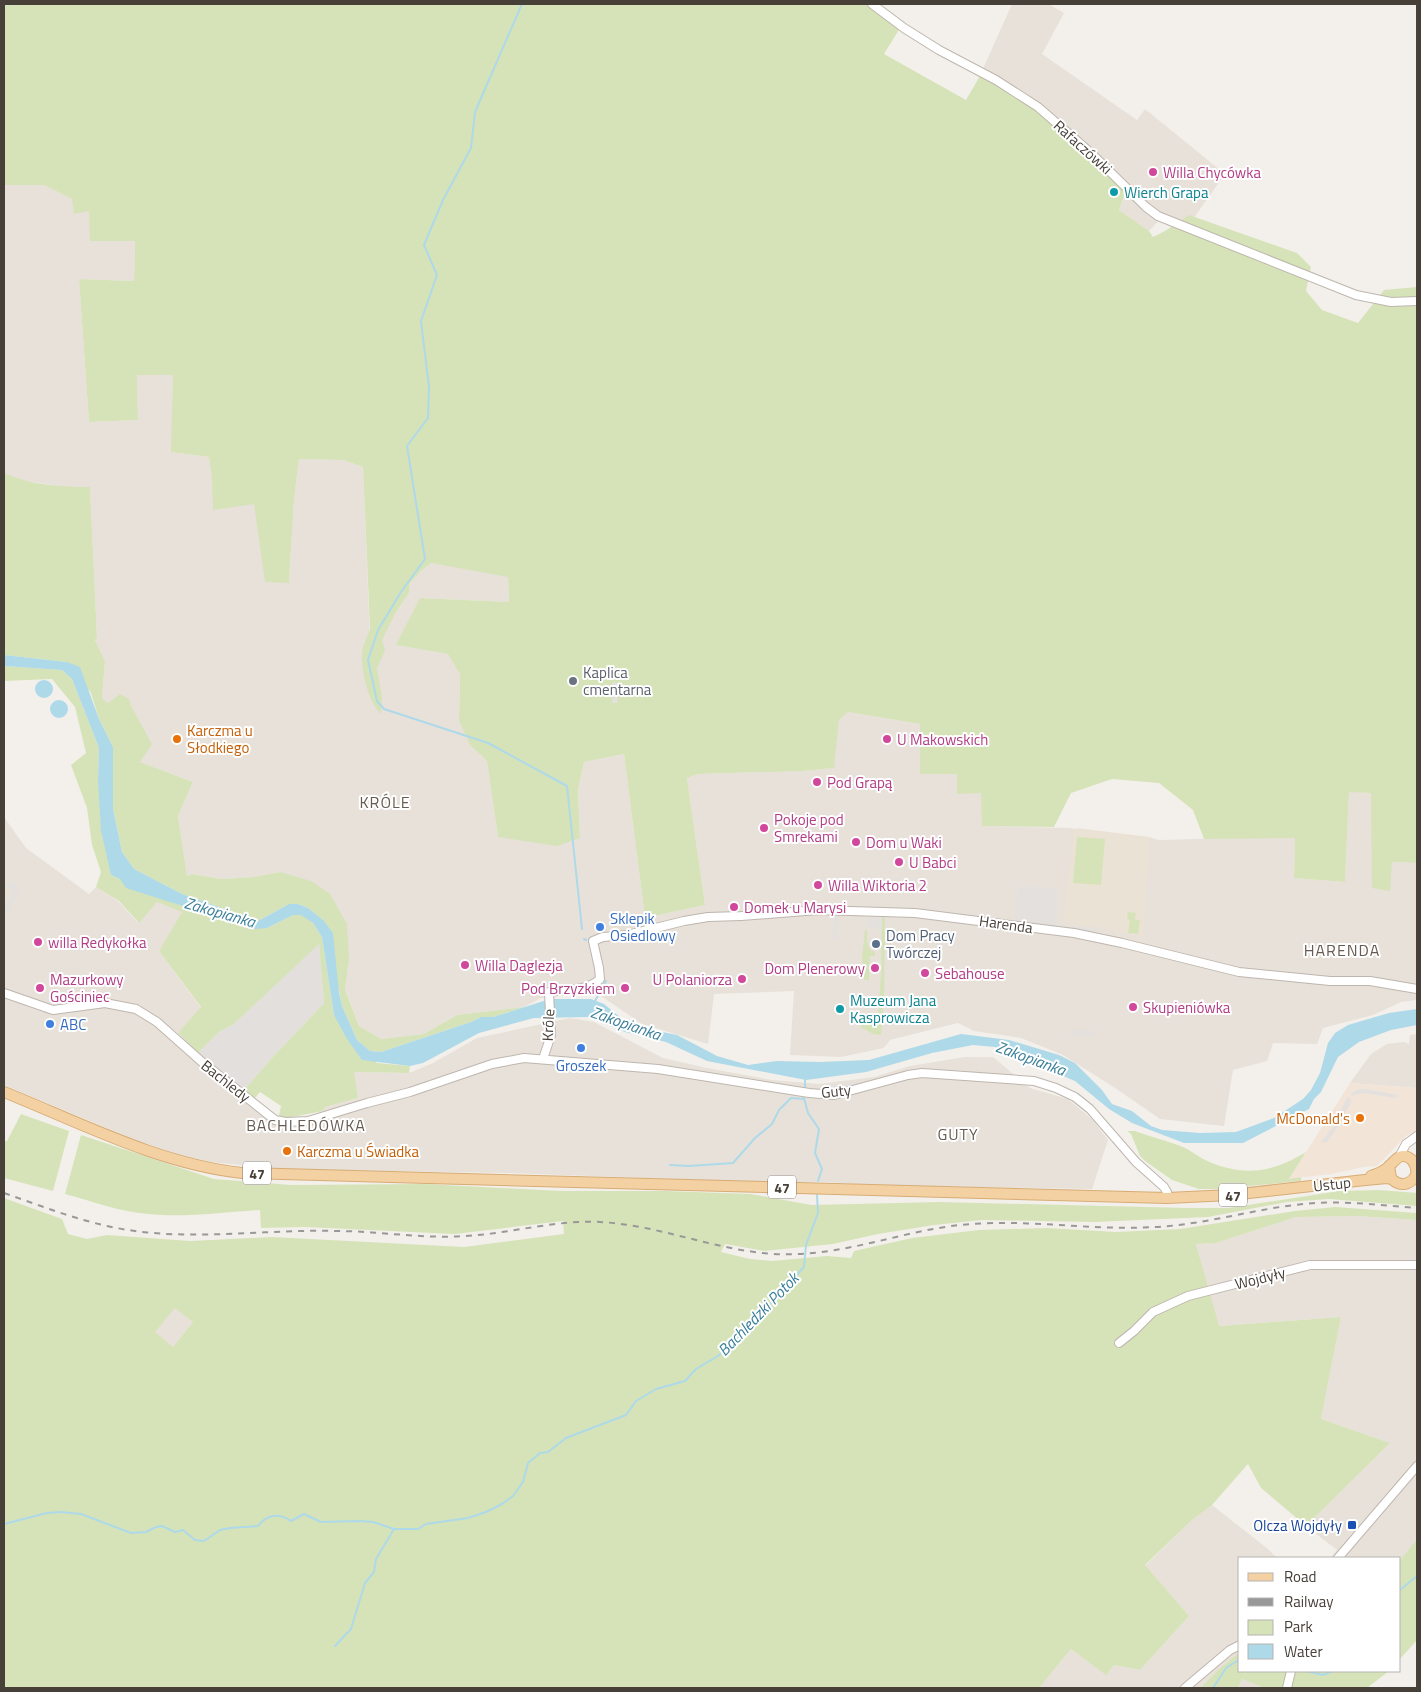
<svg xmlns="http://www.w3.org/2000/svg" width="1421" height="1692" font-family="'Titillium Web',sans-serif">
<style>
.residential{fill:#e7e1d9}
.commercial{fill:#f3e4d8}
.industrial{fill:#e3dfdc}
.education{fill:#ebe2d6}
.green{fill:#d6e3b8;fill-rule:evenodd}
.parking{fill:#e3e0de}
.water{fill:#aed9e9}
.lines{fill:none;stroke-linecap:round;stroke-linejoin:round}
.stream{stroke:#aed9e9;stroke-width:2}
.minor-casing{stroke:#beb6ae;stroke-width:10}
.major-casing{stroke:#d7ac75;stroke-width:12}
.minor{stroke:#fff;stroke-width:8}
.major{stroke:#f4d1a3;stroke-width:10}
.rail{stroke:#989898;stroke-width:2;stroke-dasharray:6 6;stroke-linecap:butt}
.hotel-dot{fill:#d1479c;stroke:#fff;stroke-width:2}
.culture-dot{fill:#0f9aa8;stroke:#fff;stroke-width:2}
.worship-dot{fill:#6b7280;stroke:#fff;stroke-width:2}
.food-dot{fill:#e8710a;stroke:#fff;stroke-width:2}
.shop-dot{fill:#3f7fe0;stroke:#fff;stroke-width:2}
.service-dot{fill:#5c6f8a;stroke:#fff;stroke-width:2}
.transit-dot{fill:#1a4fb4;stroke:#fff;stroke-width:2}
.labels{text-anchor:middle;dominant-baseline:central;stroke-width:4;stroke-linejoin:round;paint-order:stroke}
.shield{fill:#fff;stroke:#7e7974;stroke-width:1}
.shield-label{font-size:14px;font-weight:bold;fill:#474039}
.street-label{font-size:15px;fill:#474039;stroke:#fff}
.hotel-label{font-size:15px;fill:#b23c85;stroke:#fff;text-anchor:start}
.culture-label{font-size:15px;fill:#0d838f;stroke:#fff;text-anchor:start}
.worship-label{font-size:15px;fill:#5b616d;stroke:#fff;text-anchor:start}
.food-label{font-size:15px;fill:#c56008;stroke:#fff;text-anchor:start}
.shop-label{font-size:15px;fill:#366cbe;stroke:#fff;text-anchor:start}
.service-label{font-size:15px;fill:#4e5e75;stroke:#fff;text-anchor:start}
.transit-label{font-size:15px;fill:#164399;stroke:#fff;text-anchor:end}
.neighbourhood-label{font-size:16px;letter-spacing:1px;fill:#685c52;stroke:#fff}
.water-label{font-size:16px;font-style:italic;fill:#397e99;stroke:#fff}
</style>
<rect width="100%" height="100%" fill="#f3f0eb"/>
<path class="residential" d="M1012,4H1049L1064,13L1042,54L1137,120L1145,109L1225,174L1186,229L1165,214L1149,231L1119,210L1128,188L982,71Z
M4,185H44L72,199L89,211L91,241H135L134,281L79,279L89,422L138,420L137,375H173L172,452L209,457L212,479L254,504L289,583L294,500L299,459L343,460L363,467L370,640L396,612L409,593L410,583L421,571L431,563L508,576L509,602L420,598L402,646L449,654L460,674L459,721L470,745L487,761L498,837L580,838L578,790L584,762L624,754L645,918L705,905L687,778L698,774L803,771L833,768L839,720L848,712L920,724L957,774L981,793L983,826L1069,828L1105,833L1149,837L1159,840L1236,838H1295L1294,878L1345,882L1349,791L1372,793V888L1391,862L1417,863V1000L1401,1002L1373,1015L1323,1028L1317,1044L1273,1043L1267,1061L1233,1070L1224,1126L1160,1119L1115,1088L1063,1055L1021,1038L974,1031L958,1023L890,1040L884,1048L841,1057L790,1055L794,991L714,994L708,1044L642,1024L601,996L574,994L541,998L524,1007L457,1015L424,1034L381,1039L359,1026L345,988L349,960L280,872L254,877L222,879L192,874L187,876L178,816L193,782L140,762L129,699L108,703L102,698L105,661L95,640L97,636L90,488L64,487L15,479L4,473Z
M4,817L26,848L89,894L96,887L118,901L138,923L157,902L183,912L159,951L201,1008L178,1033L157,1017L135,1005L111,1001H84L57,1005L40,1002L4,989Z
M4,998L43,1012L61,1014L88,1008H115L135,1013L154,1024L269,1120L283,1128H294L318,1124L325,1107L358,1098L353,1072L409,1073L433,1063L477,1038L570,1018L594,1022L663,1058L707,1068L772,1080L819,1084L874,1077L910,1066L965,1057H993L1030,1088L1068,1099L1093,1120L1108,1140L1092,1189L866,1185L830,1182H758L505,1173L283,1169L211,1162L177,1154L135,1140L4,1085Z
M1417,1034V1088L1350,1083L1371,1054L1387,1044L1404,1042L1409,1044L1410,1035Z
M1357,1216L1417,1220V1539L1400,1560V1558H1330L1337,1550L1306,1526L1390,1443L1321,1419L1341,1317L1218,1326L1196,1244L1216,1243L1296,1217Z
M175,1307L193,1322L173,1347L154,1332Z
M1212,1505L1268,1549L1277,1558H1240V1652L1220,1668L1200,1688H1039L1071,1649L1106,1674L1114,1665L1140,1670L1189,1616L1145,1566L1192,1520Z
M1242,1679L1264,1688H1238Z"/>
<path class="commercial" d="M1350,1083L1417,1088V1131L1406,1136L1377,1166L1364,1167L1331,1174L1289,1179Z"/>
<path class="industrial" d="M319,943L324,1003L271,1059L244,1090L198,1053L219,1032L234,1024Z"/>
<path class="education" d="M1077,828L1149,837L1144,937L1101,928L1063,922L1074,832Z"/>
<path class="green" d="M4,4H868L900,28L884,54L966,100L981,74L1041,112L1126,191L1119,210L1149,231L1153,237L1165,231L1189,215L1297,253L1311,267L1306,291L1322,310L1358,323L1384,290L1417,287V863L1392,862L1390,891L1372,888L1371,793L1349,792L1345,882L1294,878L1295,838L1204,839L1193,810L1159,783L1112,779L1071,793L1054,827L982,826L981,793L957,794V774H920V724L848,712L839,720L834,768L803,771L698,774L687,778L705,905L645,918L624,754L584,762L578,790L580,838L557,846L498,837L487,761L470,745L459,721L460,674L448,654L396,645L420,598L509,602L508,577L431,563L421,571L410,583L409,593L396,612L382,640L385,651L377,668L382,698L381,714C368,701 362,674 362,655C362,647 367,637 370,629L363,467L343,460L299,459L294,500L289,583L265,582L254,504L213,510L212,479L209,457L171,452L173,375H137L138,420L89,422L79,279L134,281L135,241H90L89,211L74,214L72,199L44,185H4Z
M4,473C30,485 62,487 90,487L97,637L95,640L105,661L102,698L108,703L120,694L129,699L131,706L152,744L140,762L193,782L178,816L187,876L192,874L222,879L254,877L280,872L311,881L330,894L347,924L349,960L345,989L359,1026L381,1039L424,1034L457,1015L524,1007L493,1017H481L471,1022L381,1052L370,1051L357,1040L342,1006L324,921L308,908L298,904H289L258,921L182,894L134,869L122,852L113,809V747L99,719L91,693L67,662L4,655Z
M4,666L62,670L72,679L99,748L98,782L111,875L174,903L219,917L267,928L293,915H301L306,917L313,923L322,937L334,1015L377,1063L410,1066L409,1073L354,1072L358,1098L325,1107L323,1111L287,1118L279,1116L281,1106L260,1092L254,1099L244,1090L271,1059L324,1003L319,944L234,1024L219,1032L198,1053L178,1033L201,1007L159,951L182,912L157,902L139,923L119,901L96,887L101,872L92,845L87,808L71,765L86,753L75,707L52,679L4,681Z
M1077,837L1105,839L1101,885L1073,883Z
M1128,912L1136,913L1135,920H1140L1138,934L1128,933L1130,920L1127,919Z
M885,916L884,997L881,1035L873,1034L861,1027V1014L878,1015L879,1007H881L882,1000H879L882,962L881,961L882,917Z
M865,930H867V941L870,950L875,952V956H870L869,970V980H864V978L862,958Z
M21,1114L69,1131L53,1191L4,1178V1141H7Z
M1127,1131H1135C1151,1137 1168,1141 1183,1147C1190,1150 1196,1155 1203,1159C1241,1177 1270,1174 1306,1152L1289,1179L1301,1177V1181L1218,1189H1199L1172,1180L1145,1161L1140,1156L1131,1134Z
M81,1135L214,1179L291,1185L425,1184L561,1191H666L751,1194L811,1205L939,1202L1187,1208H1229L1339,1191L1379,1190L1417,1193V1206L1329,1199L1287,1202L1208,1217L1095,1222L982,1220L934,1225L878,1234L833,1244L764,1251L725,1244L721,1252L750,1259L772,1261L827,1256L851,1258L854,1251L912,1238L979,1230L1047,1228L1116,1232L1180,1229L1295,1211L1335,1207L1417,1213V1220L1357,1216L1296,1217L1216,1243L1196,1244L1219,1326L1341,1317L1321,1419L1390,1443L1306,1526L1261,1488L1248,1464L1212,1505L1192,1520L1145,1565L1189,1616L1140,1670L1114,1665L1106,1675L1071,1649L1039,1688H4V1198L62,1219L68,1234L87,1239L107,1235L190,1241L272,1237L464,1247L564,1234L563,1221L455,1234L305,1227L261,1228L260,1210C223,1212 185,1218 148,1214C120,1212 92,1201 65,1194ZM175,1308L193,1322L173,1347L155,1332Z
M1417,1539V1640L1400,1659V1560Z
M1240,1652V1671H1389L1367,1688H1264L1242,1679L1238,1688H1200L1220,1668Z"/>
<path class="parking" d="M613,682L618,683L617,703H612Z
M10,882L19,889L16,894L19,896L4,915V908L15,893L7,886L4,889V884L6,886Z
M1018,886L1057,889L1056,926L1016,920Z
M833,917H838L837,939H832Z
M869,917L882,918V928L868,927Z
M1072,926L1098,930V935L1071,930Z
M1070,1030H1093V1036H1070Z
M857,1082L861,1085L835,1090H826L830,1086Z
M1359,1089H1366L1397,1095L1396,1098L1363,1093L1352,1096L1351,1093Z
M1347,1097L1352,1100L1338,1127L1326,1143L1321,1142L1333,1127Z"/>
<path class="water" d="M4,655L67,662L80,667L99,719L113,747V809L122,852L134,869L182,894L258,921L289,904H298L308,908L324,921L333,933L339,993L342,1006L357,1040L370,1051L381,1052L471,1022L481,1017H493L550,999H591L604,1004L621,1018L638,1027L677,1035L717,1056L748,1065L777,1061L820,1062L869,1060L961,1034L1009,1040L1059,1055L1075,1063L1102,1090L1112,1104L1132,1111L1151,1126L1162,1130L1200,1133L1236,1132L1274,1118L1303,1099L1311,1090L1320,1073L1328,1043L1335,1033L1348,1025L1389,1013L1417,1009V1025L1391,1030L1359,1042L1338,1057L1321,1092L1314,1099L1309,1109L1243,1143H1184L1132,1123L1109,1109L1075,1081L995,1047L973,1045L932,1053L866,1072L806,1080L707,1061L666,1042L625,1032L589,1017L534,1018L479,1033L423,1063L410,1066L362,1060L347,1039L334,1015L322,937L313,923L301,915H293L267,928L255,929L126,888L120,879L111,875L101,831L98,782L99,748L72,679L62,670L4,666Z
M35 689a9 9 0 1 1 18 0a9 9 0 1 1-18 0Z
M50 709a9 9 0 1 1 18 0a9 9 0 1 1-18 0Z"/>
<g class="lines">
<path class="stream" d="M522,4L475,112L471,148L443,200L424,245L437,275L421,321L429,387L428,418L407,446L425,559L401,592L378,630L368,660L377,701L384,709L488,743L567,786L582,929
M584,939L586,940
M595,1001L606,981
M805,1089V1079
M804,1098L808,1113L819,1129L815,1153L822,1169L818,1181
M670,1165L689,1166L733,1163L755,1138L772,1124L779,1110L791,1098L804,1099
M4,1524L47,1513L61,1512L81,1514L131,1533L146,1532L156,1527L162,1526L175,1532L183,1530L195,1540L204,1541L220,1530L230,1528L258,1526C267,1514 279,1513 291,1521L304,1514L321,1522L360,1521L373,1522L394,1529H418L426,1524L468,1518L486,1512L502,1504L513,1496L523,1482L528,1463L540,1453L548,1452L566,1438L626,1415L636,1401L656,1389L685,1381L696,1369L718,1356L750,1326L804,1267L806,1245L818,1213L817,1195
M1400,1590L1417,1576
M335,1646L351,1629L365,1583L374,1572L376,1559L394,1529
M1306,1671L1323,1675L1333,1671
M1213,1688L1226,1668L1240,1659"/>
<defs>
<path id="minor" d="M872,4L904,28L939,50L996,80L1038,107L1091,153L1146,207L1158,216L1356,295L1391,302L1417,301
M4,993L53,1010L105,1003L136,1009L157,1022L202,1062L275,1120L286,1122L308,1121L367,1103L410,1092L492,1064L524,1058L658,1069L809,1093L834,1095L908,1075L922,1073L1034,1081L1056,1088L1075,1097L1090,1109L1136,1162L1164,1187L1167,1192V1198
M543,1059L551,1035L549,992C566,989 586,992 600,979L599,968L593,941L603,937L627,935L684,921L708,917L741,916L818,910L915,913L1074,933L1122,943L1239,972L1330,981H1370L1417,989
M1399,1157L1406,1144L1417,1136
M1119,1343L1134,1331L1153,1312L1188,1296L1310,1265H1417
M1338,1558L1417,1466
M1185,1688L1230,1650L1240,1645
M1287,1688L1291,1671"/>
<path id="major" d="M4,1092C81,1123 159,1164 242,1173L1167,1198L1231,1195L1365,1180L1387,1178L1392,1179
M1371,1176C1376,1174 1381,1173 1386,1169C1394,1163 1400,1149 1412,1160C1416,1165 1417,1170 1416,1175C1410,1186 1399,1187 1391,1178L1389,1166"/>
</defs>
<use href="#minor" class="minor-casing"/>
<use href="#major" class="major-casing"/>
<use href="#minor" class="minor"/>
<use href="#major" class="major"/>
<path class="rail" d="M4,1193C47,1208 89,1225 135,1231C201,1240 269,1229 336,1231C379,1231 421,1239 465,1236C503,1234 540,1224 578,1222C654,1218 722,1258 798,1254C853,1252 905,1231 960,1225C1025,1218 1089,1231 1154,1227C1204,1225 1253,1209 1303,1204C1341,1200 1379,1205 1417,1208"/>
</g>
<g class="hotel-dot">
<circle cx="1153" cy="172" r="5"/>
<circle cx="887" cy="739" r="5"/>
<circle cx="817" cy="782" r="5"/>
<circle cx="764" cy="828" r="5"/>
<circle cx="856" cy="842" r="5"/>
<circle cx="899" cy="862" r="5"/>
<circle cx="818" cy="885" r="5"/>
<circle cx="734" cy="907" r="5"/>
<circle cx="38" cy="942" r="5"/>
<circle cx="465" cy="965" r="5"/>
<circle cx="875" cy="968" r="5"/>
<circle cx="925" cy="973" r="5"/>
<circle cx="742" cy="979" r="5"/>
<circle cx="40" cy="988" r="5"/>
<circle cx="625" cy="988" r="5"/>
<circle cx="1133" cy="1007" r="5"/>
</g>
<g class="culture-dot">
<circle cx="1114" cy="192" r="5"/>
<circle cx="840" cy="1009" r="5"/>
</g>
<circle class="worship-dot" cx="573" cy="681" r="5"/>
<g class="food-dot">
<circle cx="177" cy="739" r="5"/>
<circle cx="1360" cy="1118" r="5"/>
<circle cx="287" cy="1151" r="5"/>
</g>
<g class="shop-dot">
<circle cx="600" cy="927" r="5"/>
<circle cx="50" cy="1024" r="5"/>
<circle cx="581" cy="1048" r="5"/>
</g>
<circle class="service-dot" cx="876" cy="944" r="5"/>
<rect class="transit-dot" x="1347" y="1520" width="10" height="10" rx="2.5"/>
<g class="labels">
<g class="shield">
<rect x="243" y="1161.5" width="28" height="23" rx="4"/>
<rect x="768" y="1175.5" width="28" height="23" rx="4"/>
<rect x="1219" y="1183.5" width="28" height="23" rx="4"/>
</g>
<g class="shield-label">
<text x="257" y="1173">47</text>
<text x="782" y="1187">47</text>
<text x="1233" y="1195">47</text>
</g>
<g class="street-label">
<text transform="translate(1083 147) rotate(42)">Rafaczówki</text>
<text transform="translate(1006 924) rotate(8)">Harenda</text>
<text transform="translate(548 1025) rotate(-87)">Króle</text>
<text transform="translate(226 1081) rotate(38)">Bachledy</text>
<text transform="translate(836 1091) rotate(-6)">Guty</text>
<text transform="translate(1332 1184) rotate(-6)">Ustup</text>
<text transform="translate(1260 1278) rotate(-14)">Wojdyły</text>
</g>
<g class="hotel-label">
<text x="1163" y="172">Willa Chycówka</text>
<text x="897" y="739">U Makowskich</text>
<text x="827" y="782">Pod Grapą</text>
<text x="774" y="819">Pokoje pod<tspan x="774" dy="17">Smrekami</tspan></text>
<text x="866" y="842">Dom u Waki</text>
<text x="909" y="862">U Babci</text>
<text x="828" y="885">Willa Wiktoria 2</text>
<text x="744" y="907">Domek u Marysi</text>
<text x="48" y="942">willa Redykołka</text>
<text x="475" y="965">Willa Daglezja</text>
<text x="865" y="968" text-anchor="end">Dom Plenerowy</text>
<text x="935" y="973">Sebahouse</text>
<text x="50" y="979">Mazurkowy<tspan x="50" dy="17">Gościniec</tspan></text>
<text x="732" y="979" text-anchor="end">U Polaniorza</text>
<text x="615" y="988" text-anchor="end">Pod Brzyzkiem</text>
<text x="1143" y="1007">Skupieniówka</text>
</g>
<g class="culture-label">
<text x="1124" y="192">Wierch Grapa</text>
<text x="850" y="1000">Muzeum Jana<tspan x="850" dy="17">Kasprowicza</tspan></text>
</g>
<g class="worship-label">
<text x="583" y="672">Kaplica<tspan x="583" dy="17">cmentarna</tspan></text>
</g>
<g class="food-label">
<text x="187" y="730">Karczma u<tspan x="187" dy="17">Słodkiego</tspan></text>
<text x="1350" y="1118" text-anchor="end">McDonald's</text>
<text x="297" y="1151">Karczma u Świadka</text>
</g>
<g class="shop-label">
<text x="610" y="918">Sklepik<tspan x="610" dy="17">Osiedlowy</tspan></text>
<text x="60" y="1024">ABC</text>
<text x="581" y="1065" text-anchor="middle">Groszek</text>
</g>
<g class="service-label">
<text x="886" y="935">Dom Pracy<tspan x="886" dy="17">Twórczej</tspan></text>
</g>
<g class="transit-label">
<text x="1342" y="1525">Olcza Wojdyły</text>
</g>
<g class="neighbourhood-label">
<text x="385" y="802">KRÓLE</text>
<text x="1342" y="950">HARENDA</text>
<text x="306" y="1125">BACHLEDÓWKA</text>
<text x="958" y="1134">GUTY</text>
</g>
<g class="water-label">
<text transform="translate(220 912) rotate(16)">Zakopianka</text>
<text transform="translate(626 1023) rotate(19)">Zakopianka</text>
<text transform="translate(1031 1058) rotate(20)">Zakopianka</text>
<text transform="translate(758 1314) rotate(-46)">Bachledzki Potok</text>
</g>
</g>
<rect width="1421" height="1692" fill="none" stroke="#474039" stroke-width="10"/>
<rect x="1238" y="1557" width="162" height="115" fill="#ffffff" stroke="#b5b3b0"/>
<rect x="1248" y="1573" width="25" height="8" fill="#f4d1a3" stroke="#b5b3b0"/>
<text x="1284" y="1582" font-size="15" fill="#474039">Road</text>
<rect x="1248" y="1598" width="25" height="8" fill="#989898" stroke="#b5b3b0"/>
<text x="1284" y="1607" font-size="15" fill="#474039">Railway</text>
<rect x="1248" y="1620" width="25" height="15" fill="#d6e3b8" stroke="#b5b3b0"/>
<text x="1284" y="1632" font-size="15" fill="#474039">Park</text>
<rect x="1248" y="1644" width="25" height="15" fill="#aed9e9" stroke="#b5b3b0"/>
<text x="1284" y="1657" font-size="15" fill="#474039">Water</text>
</svg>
